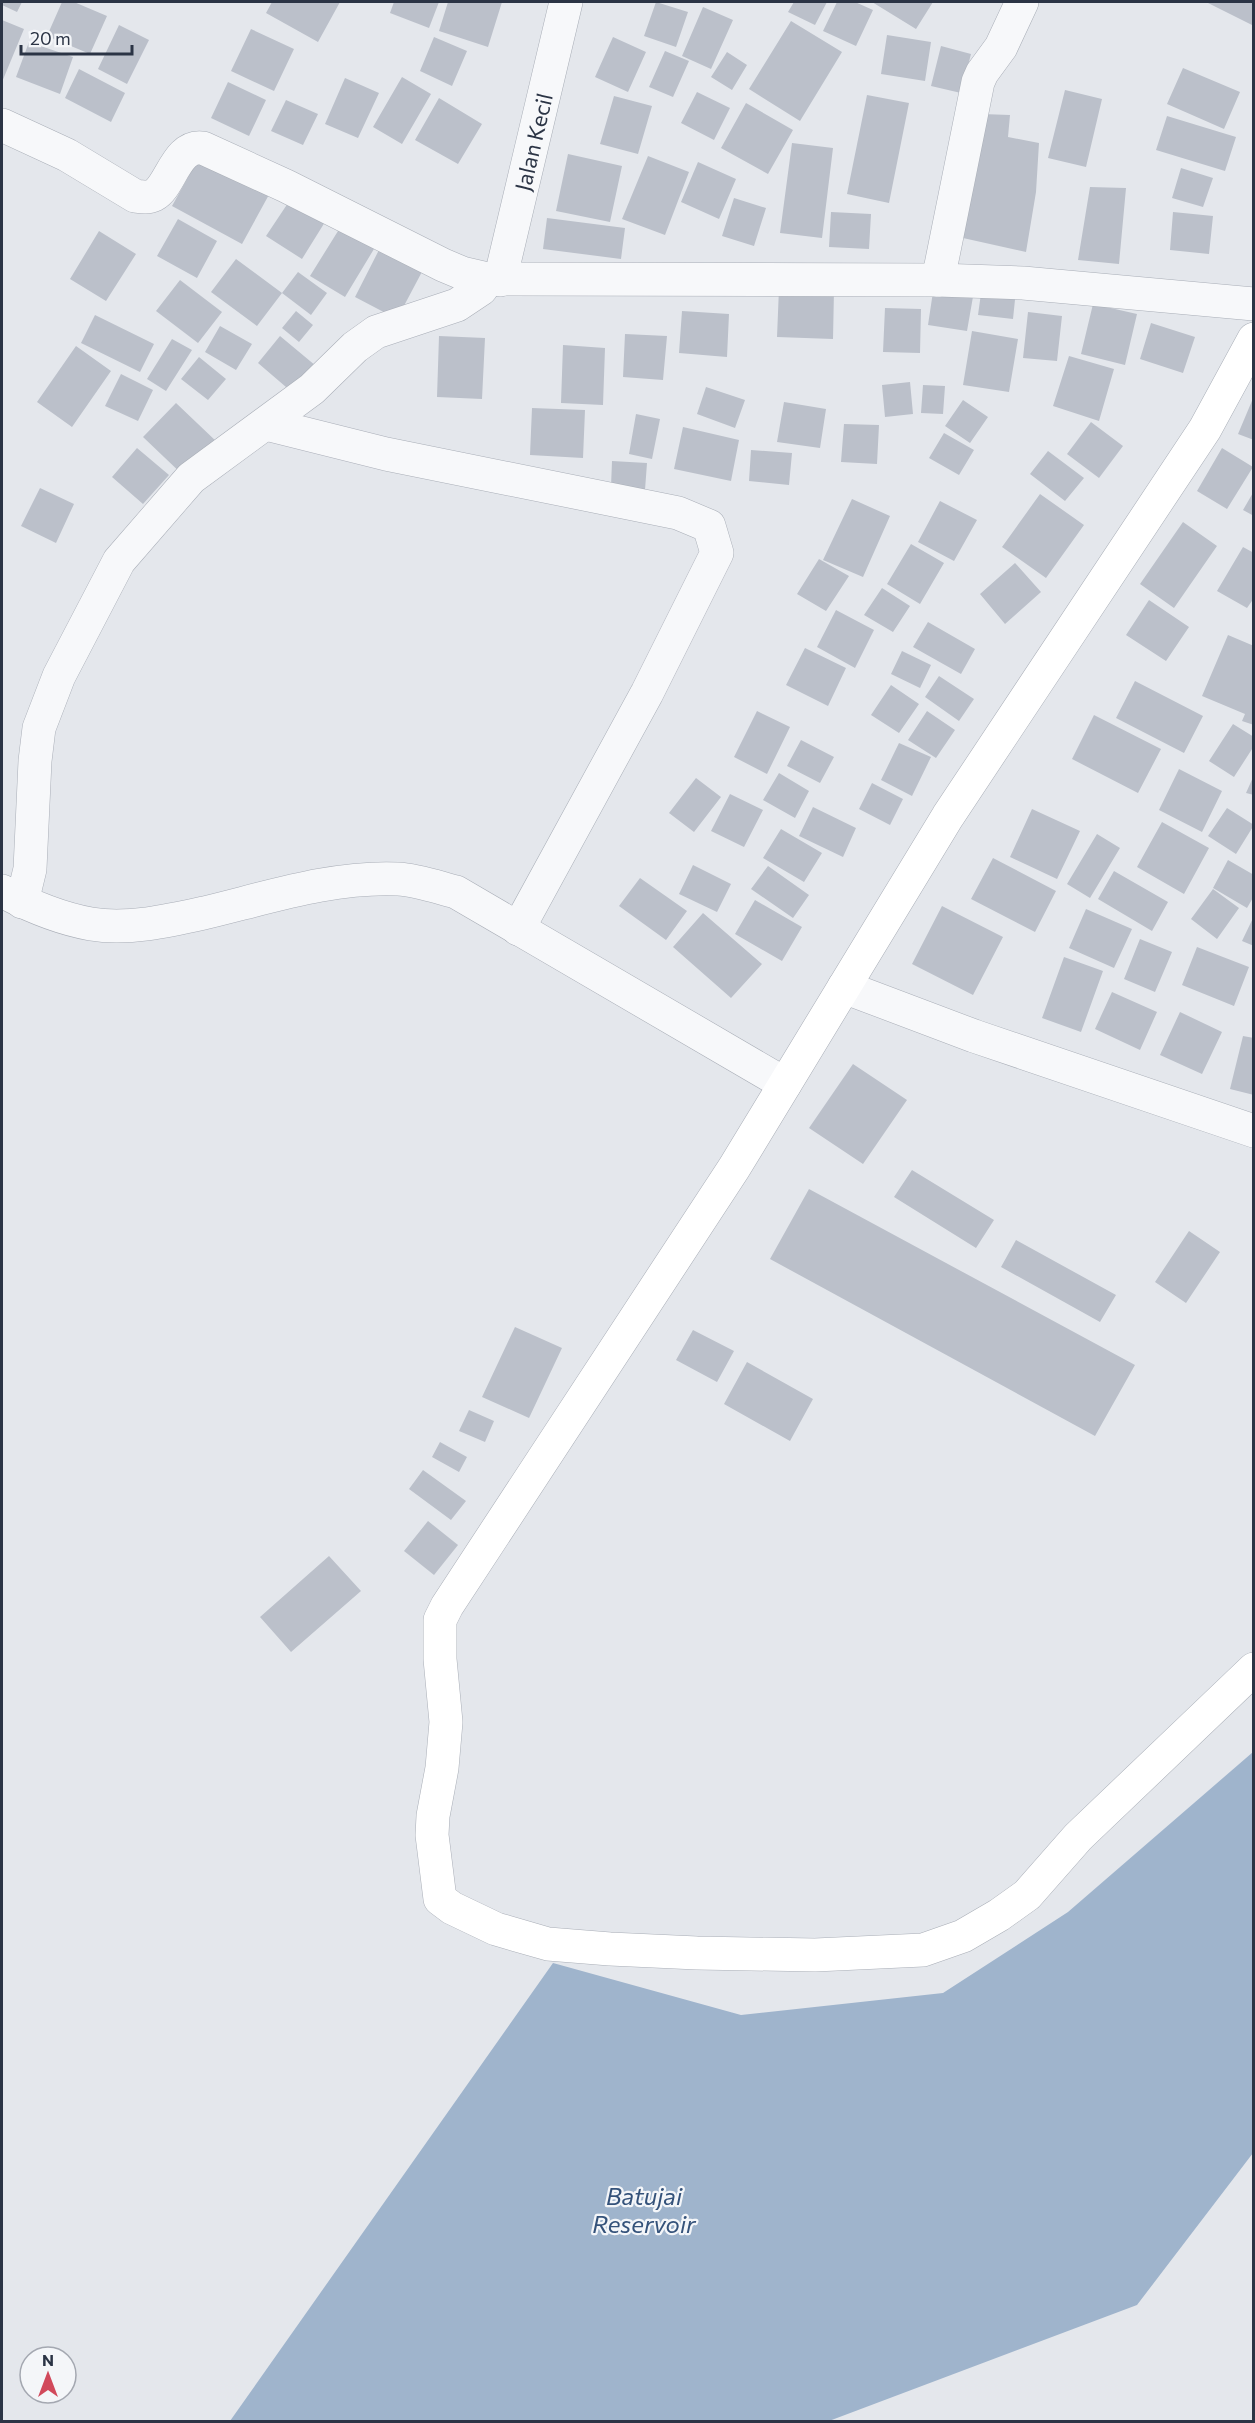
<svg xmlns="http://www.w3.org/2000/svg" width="1255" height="2423" font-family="Commissioner,sans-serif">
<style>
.water{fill:#9fb4cc}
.building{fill:#bbc0ca}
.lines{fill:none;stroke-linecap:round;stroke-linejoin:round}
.street-casing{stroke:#a9aeb7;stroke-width:34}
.secondary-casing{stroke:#a9aeb7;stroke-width:34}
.street{stroke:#f7f8fa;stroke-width:33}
.secondary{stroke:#fff;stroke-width:33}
.labels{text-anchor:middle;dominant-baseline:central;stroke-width:4.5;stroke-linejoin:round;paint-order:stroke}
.street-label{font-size:22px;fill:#2b3445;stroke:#f4f6f9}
.water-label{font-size:24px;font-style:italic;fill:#34527a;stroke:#f4f6f9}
</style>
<rect width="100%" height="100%" fill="#e4e7ec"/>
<path class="water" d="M1253,1752V2153L1137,2305L829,2421H230L553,1963L741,2015L943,1993L1068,1912Z"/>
<path class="building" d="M2,2H22L17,12L2,5Z
M62,2H74L107,16L90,54L47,36Z
M272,2H340L318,42L266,13Z
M394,2H439L429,28L390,13Z
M448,2H502L488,47L439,31Z
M656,2L688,12L676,47L644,36Z
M794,2H827L815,25L788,12Z
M837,2H855L873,10L856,46L823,31Z
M872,2H933L916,29Z
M1206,2H1254V26Z
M703,7L733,20L711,69L682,56Z
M2,20L24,29L2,82Z
M791,21L842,52L800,121L749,89Z
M119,25L149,40L127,84L98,69Z
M251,29L294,49L274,91L231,71Z
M887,35L931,42L925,81L881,74Z
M434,37L467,51L452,86L420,71Z
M613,37L646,52L628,92L595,77Z
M29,42L73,57L60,94L16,77Z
M941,46L971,54L961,93L931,86Z
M665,51L689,61L673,97L649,87Z
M727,52L747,65L732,90L711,77Z
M1183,68L1240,92L1224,129L1167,104Z
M79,69L125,93L111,122L65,98Z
M402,77L431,94L402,144L373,127Z
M345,78L379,93L358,138L325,124Z
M228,82L266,100L249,136L211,118Z
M1065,90L1102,99L1086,167L1048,158Z
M697,92L730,108L714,140L681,123Z
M867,95L909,103L889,203L847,194Z
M614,96L652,106L638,154L600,144Z
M439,98L482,124L458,164L415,140Z
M286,100L318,114L303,145L271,131Z
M746,103L793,130L768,174L721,148Z
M982,114L1010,115L1008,137L1039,143L1036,192L1026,252L954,236Z
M1167,116L1236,137L1225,171L1156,150Z
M792,143L833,148L822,238L780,233Z
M201,154L271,191L242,244L172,206Z
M568,154L622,166L610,222L556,211Z
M648,156L689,172L665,235L622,219Z
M698,162L736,179L719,219L681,202Z
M1181,168L1213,178L1203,207L1172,198Z
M1090,187L1126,188L1119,264L1078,260Z
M734,198L766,208L754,246L722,236Z
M290,200L325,222L302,259L266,236Z
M831,212L871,214L869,249L829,247Z
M1173,212L1213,216L1209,254L1170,250Z
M547,218L625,228L621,259L543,249Z
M178,219L217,241L197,278L157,256Z
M343,223L377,244L345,297L310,276Z
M99,231L136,254L106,301L70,279Z
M381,246L424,268L397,319L355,297Z
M236,259L282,293L257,326L211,292Z
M298,272L327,293L311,315L282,293Z
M180,280L222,312L198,343L156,311Z
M934,285L974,291L967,331L928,325Z
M982,286L1016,290L1013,319L978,315Z
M779,288L834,290L833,339L777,337Z
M1093,304L1137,314L1125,365L1081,354Z
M885,308L921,309L920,353L883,352Z
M296,311L313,325L299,342L282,328Z
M682,311L729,314L727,357L679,353Z
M1028,312L1062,316L1057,361L1023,358Z
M95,315L154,344L140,372L81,343Z
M1151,323L1195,337L1183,373L1140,359Z
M220,326L252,344L236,370L205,352Z
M972,331L1018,339L1009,392L963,385Z
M625,334L667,336L663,380L623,377Z
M280,336L316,366L293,393L258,363Z
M439,336L485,338L482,399L437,397Z
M172,339L192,350L166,391L147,379Z
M563,345L605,348L603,405L561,403Z
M76,346L111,371L72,427L37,402Z
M1069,356L1114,369L1099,421L1053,406Z
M199,357L226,379L208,400L181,379Z
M121,374L153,390L138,421L105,406Z
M910,382L913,414L885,417L882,385Z
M923,385L945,386L943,414L921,413Z
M706,387L745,400L735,428L697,414Z
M1254,396V440L1238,434Z
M963,400L988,417L970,443L945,426Z
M784,402L826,409L820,448L777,442Z
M176,403L218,443L185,477L143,437Z
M532,408L585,410L583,458L530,455Z
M636,414L660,419L652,459L629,454Z
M1091,422L1123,446L1099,478L1067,454Z
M844,424L879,425L877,464L841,462Z
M683,427L739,440L731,481L674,469Z
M944,433L974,450L959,475L929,458Z
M137,448L169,475L143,504L112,477Z
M1222,448L1253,467L1227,509L1197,491Z
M751,450L792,453L789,485L749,481Z
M1048,451L1084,478L1065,501L1030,474Z
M612,461L647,463L645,490L611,487Z
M40,488L74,504L56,543L21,526Z
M1254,491V516L1243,510Z
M1040,494L1084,525L1046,578L1002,547Z
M852,499L890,516L863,577L823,560Z
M940,501L977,520L954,561L918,542Z
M1183,522L1217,546L1174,608L1140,584Z
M911,544L944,563L920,604L887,584Z
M1243,547L1254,553V598L1247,608L1217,591Z
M819,559L849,576L826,611L797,594Z
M1015,563L1041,592L1005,624L980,594Z
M882,588L910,606L893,632L864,615Z
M1149,600L1189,627L1166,661L1126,635Z
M836,610L874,630L855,668L817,647Z
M928,622L975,649L961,674L913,647Z
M1228,635L1254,646V725L1242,721L1245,714L1202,696Z
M805,648L846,668L828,706L786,685Z
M902,651L931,665L920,688L891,674Z
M939,676L974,699L959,721L925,697Z
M1135,681L1203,716L1184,753L1116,718Z
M891,685L919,704L899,733L871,715Z
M757,711L790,727L767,774L734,757Z
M927,711L955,730L936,758L908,740Z
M1094,715L1161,749L1138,793L1072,759Z
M1233,724L1254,737V746L1234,777L1209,761Z
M801,740L834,757L820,783L787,766Z
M899,743L931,757L912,796L881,780Z
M1179,769L1222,791L1202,832L1159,810Z
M779,773L809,791L795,818L763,800Z
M1254,775V795L1246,793Z
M696,778L721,797L694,832L669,813Z
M872,783L903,799L890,825L859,809Z
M730,794L763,810L744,847L711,831Z
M813,807L856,828L843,857L799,836Z
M1227,808L1254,825L1236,854L1208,836Z
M1032,809L1080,831L1057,879L1010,857Z
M1162,822L1209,848L1184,894L1137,867Z
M781,829L822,853L804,882L763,858Z
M1097,834L1120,848L1090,898L1067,884Z
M993,858L1056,891L1035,932L971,899Z
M1228,860L1254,875V896L1247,908L1213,888Z
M693,865L731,884L717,912L679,894Z
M768,866L809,895L793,918L751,889Z
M1114,871L1168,902L1152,931L1098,899Z
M640,878L687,911L666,940L619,906Z
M1213,889L1239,908L1217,939L1191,919Z
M755,900L802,927L782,961L735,934Z
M942,906L1003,937L973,995L912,964Z
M1086,909L1132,929L1114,968L1069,948Z
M703,913L762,964L731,998L673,947Z
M1254,916V946L1242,941Z
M1140,939L1172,952L1155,992L1124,979Z
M1197,947L1249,967L1234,1006L1182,985Z
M1064,957L1103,971L1081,1032L1042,1018Z
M1112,992L1157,1012L1140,1050L1095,1029Z
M1180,1012L1222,1032L1202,1074L1160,1055Z
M1243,1036L1254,1038V1095L1230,1089Z
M853,1064L907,1100L863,1164L809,1128Z
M912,1170L994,1220L976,1248L894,1197Z
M809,1189L1135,1365L1095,1436L770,1259Z
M1189,1231L1220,1252L1186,1303L1155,1282Z
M1016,1240L1116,1295L1100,1322L1001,1267Z
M515,1327L562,1348L529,1418L482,1397Z
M693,1330L734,1351L717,1382L676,1360Z
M747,1362L813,1399L790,1441L724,1404Z
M469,1410L494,1421L485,1442L459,1431Z
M440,1442L467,1457L459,1472L432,1457Z
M423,1470L466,1501L451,1520L409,1489Z
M428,1521L458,1545L434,1575L404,1551Z
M329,1556L361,1591L291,1652L260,1617Z"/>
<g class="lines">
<defs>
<g id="street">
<path d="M2,125L67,155L135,196C142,197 148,198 154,195C171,186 176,144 203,148L286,186L443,265L462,273L488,279L938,280L1023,283L1254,304"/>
<path id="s1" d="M500,280L566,2"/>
<path d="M938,280L978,82L982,73L1001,47L1022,2"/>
<path d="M266,424L386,454L678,513L709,526L717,553L647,693L518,929"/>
<path d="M2,891C30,906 58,918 91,924C128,930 168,921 204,913C267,898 333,876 398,879C417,880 437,887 456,892L785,1084"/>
<path d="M22,902L30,869L35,761L39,728L59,676L119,561L191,478L312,389L355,347L376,332L457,305L481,289L488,279"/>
<path d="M844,987L974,1036L1254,1131"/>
</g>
<path id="secondary" d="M1254,339L1205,429L948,816L734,1168L447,1606L440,1620V1659L446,1722L442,1768L433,1816L432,1835L440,1899L452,1908L496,1929L548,1944L610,1949L697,1953L815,1955L923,1950L963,1936L999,1915L1027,1895L1078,1837L1254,1669"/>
</defs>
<use href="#street" class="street-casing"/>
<use href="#secondary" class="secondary-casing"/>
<use href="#street" class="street"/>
<use href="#secondary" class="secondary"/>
</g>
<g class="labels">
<g class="street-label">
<text stroke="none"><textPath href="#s1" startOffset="142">Jalan Kecil</textPath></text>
</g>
<g class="water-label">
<text x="644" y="2195">Batujai<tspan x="644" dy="28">Reservoir</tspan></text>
</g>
</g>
<rect width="1255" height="2423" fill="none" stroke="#2b3445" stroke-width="6"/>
<g transform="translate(48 2375)"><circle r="28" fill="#f4f6f9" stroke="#a4a8b1" stroke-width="1.5"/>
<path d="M0-4.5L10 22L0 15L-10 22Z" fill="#d1495b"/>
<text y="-9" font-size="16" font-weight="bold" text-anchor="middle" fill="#2b3445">N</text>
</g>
<path d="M21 45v9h111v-9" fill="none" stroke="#2b3445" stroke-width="3"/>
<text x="30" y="45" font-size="18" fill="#2b3445" stroke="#f4f6f9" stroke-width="4.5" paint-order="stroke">20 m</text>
</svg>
